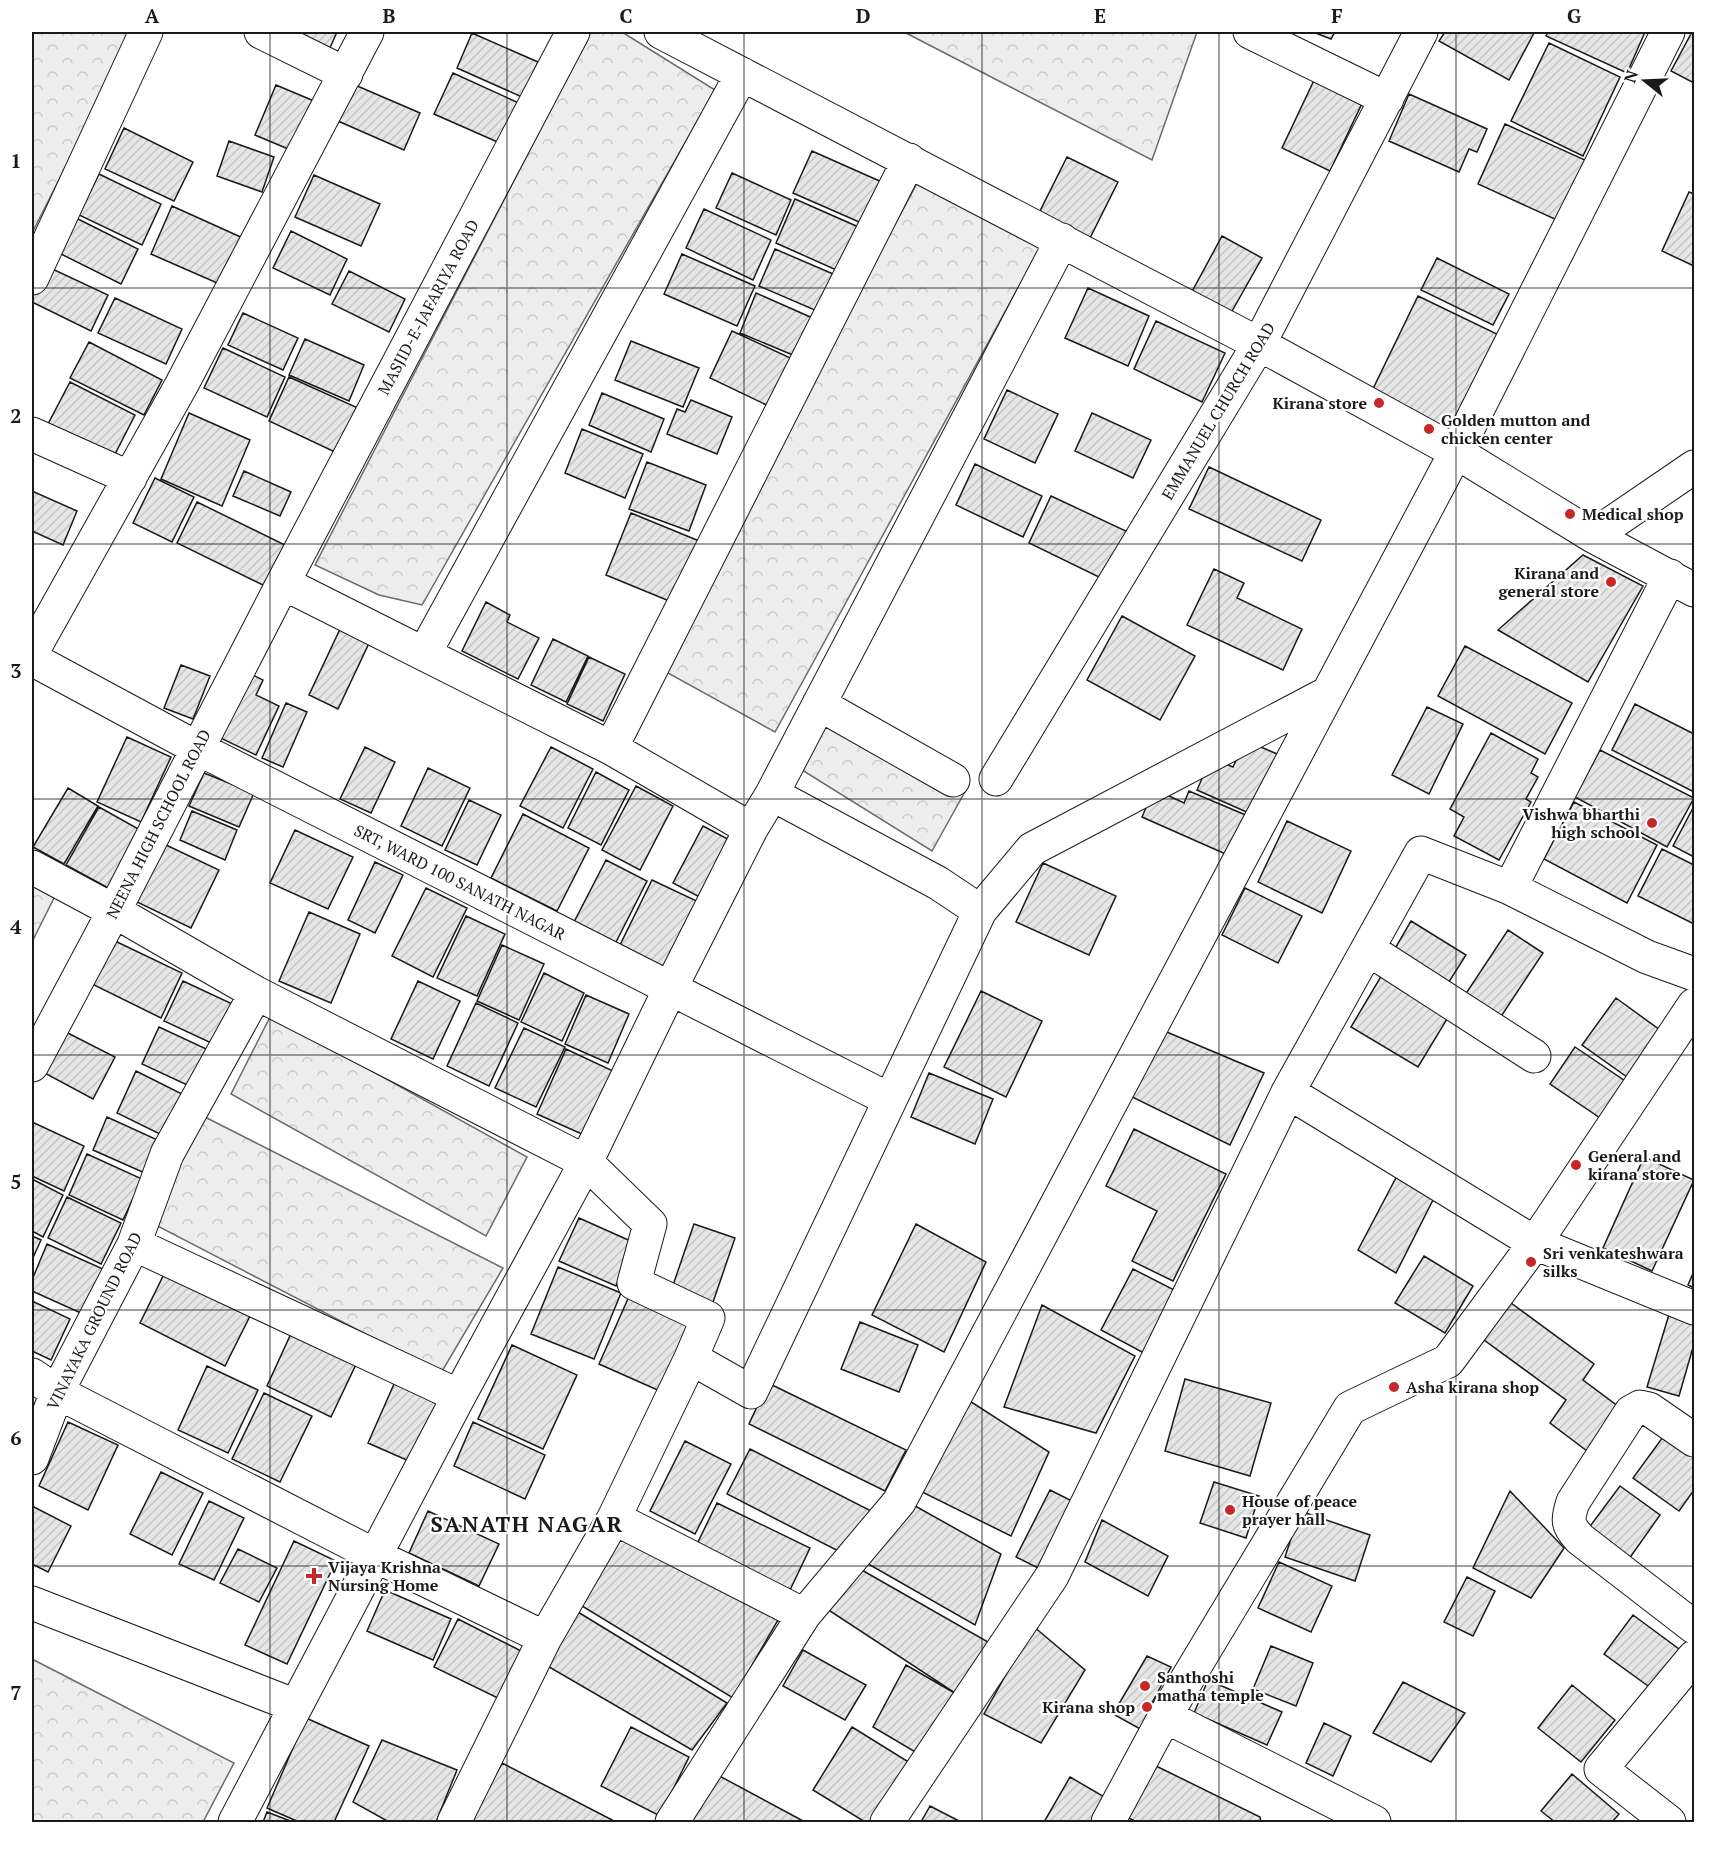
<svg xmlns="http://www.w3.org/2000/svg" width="1726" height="1854" font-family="'PT Serif',serif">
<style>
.forest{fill:url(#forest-crowns);stroke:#6a6a6a;stroke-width:1.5}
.building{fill:url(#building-hatch);stroke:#1a1a1a;stroke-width:1.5}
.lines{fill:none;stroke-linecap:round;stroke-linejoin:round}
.minor-casing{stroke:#1a1a1a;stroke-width:35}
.minor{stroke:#fff;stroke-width:33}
.grid{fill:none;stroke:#1a1a1a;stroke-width:1.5;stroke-opacity:0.55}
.poi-dot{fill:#c62828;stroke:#fff;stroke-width:2}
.labels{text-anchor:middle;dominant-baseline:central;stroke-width:4.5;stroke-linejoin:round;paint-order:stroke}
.street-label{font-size:16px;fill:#1a1a1a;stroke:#fff}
.poi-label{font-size:16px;font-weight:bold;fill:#1a1a1a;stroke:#fff;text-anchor:start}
.district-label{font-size:22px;font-weight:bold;letter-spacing:1.5px;fill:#1a1a1a;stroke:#fff}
.neatline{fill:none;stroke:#1a1a1a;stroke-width:2}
.grid-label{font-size:20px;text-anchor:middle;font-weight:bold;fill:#1a1a1a}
</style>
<defs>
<pattern id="forest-crowns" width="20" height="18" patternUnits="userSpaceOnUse" patternTransform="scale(1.5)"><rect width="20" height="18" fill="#ededed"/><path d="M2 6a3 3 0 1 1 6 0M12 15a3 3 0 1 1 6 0" fill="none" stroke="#cbcbcb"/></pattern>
<pattern id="building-hatch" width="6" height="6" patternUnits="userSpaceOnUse" patternTransform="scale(1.5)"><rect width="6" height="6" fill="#e6e6e6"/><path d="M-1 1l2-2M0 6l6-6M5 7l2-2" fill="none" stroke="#c5c5c5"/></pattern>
</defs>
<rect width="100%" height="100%" fill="#fff"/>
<path class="forest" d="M32,32H134L32,233Z
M591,32H622L715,90L422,605L379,595L315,565Z
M904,32H1197L1152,160Z
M921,176L1040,248L775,732L657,667Z
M830,717L967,788L932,851L802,770Z
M32,874L59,888L32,942Z
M271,1015L527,1157L486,1236L231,1094Z
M193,1111L503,1268L441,1373L144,1219Z
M32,1659L234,1763L203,1822H32Z"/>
<path class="building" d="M282,32H337L325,59Z
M1313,32H1335L1331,39Z
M1445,32H1531L1534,33L1509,80L1439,41Z
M1548,32H1645L1627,73L1546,36Z
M1692,32H1694V83L1671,71Z
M472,33L538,62L522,97L457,68Z
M1549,43L1620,77L1583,156L1511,121Z
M453,73L521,104L502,144L434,114Z
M1317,74L1365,97L1330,171L1282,148Z
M276,85L314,101L293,151L255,135Z
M355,85L420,113L404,150L338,121Z
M1409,94L1487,129L1477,152L1469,149L1459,172L1389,141Z
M1505,124L1585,160L1557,220L1478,184Z
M124,128L193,162L174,201L105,169Z
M229,141L274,157L262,192L217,176Z
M812,151L884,183L866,225L793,193Z
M1067,157L1118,182L1087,244L1036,219Z
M732,173L791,200L776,235L716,208Z
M99,174L161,204L142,245L79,215Z
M314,175L380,204L361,246L295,217Z
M1689,192L1694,194V266L1662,251Z
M795,199L863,229L843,273L776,243Z
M172,206L245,239L224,286L151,254Z
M704,209L771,240L753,280L686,248Z
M76,218L138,249L121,284L59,253Z
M291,231L347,259L330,295L273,268Z
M1222,236L1262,258L1227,320L1188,299Z
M775,249L840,277L824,314L759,286Z
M682,254L755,286L737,326L664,294Z
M1437,258L1509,294L1493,325L1421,290Z
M46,266L108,295L91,331L32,302V298Z
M349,271L405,299L389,332L332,304Z
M1088,288L1149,316L1128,366L1065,338Z
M756,293L817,320L800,358L740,333Z
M1418,296L1501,336L1453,433L1371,393Z
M115,298L182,329L166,364L98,333Z
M243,313L298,338L283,370L228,345Z
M1156,321L1225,353L1202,402L1134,369Z
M732,331L797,361L775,409L710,378Z
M305,339L364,365L349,401L289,375Z
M631,341L699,368L683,407L615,380Z
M89,342L162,380L144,415L70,378Z
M223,348L285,377L267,417L204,388Z
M289,377L358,408L337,453L269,421Z
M70,382L135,415L113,458L48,424Z
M1007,390L1058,414L1035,463L984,439Z
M602,393L664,419L651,452L589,425Z
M691,400L732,417L717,454L667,434L677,409L685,412Z
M189,413L250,440L222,506L161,479Z
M1092,413L1151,440L1133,478L1075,451Z
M582,429L643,454L625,498L565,473Z
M647,462L706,485L689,531L629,509Z
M975,464L1042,496L1023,537L956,505Z
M1209,467L1321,520L1302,561L1189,509Z
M244,471L291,492L280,516L233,496Z
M155,478L194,497L172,542L133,523Z
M32,491L77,511L63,545L32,531Z
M1051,496L1128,532L1105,580L1029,543Z
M197,502L287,546L267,587L177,543Z
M631,513L704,543L679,605L606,575Z
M1583,555L1643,586L1588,682L1498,630Z
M1214,569L1244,583L1237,598L1302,629L1283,670L1187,625Z
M486,602L510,615L507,622L539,638L518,679L462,651Z
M1122,616L1195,656L1160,720L1087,680Z
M341,627L370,641L338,709L309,695Z
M553,639L588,656L566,702L531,685Z
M1465,646L1572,703L1545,754L1438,696Z
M589,657L625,674L603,721L567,704Z
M181,665L210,676L193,719L164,708Z
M241,669L263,680L256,695L279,706L256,755L210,733Z
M286,703L307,712L283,767L262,758Z
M1635,704L1694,734V792L1612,750Z
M1427,707L1463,724L1429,794L1392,775Z
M1491,733L1538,759L1531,773L1538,777L1526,799L1531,802L1499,860L1454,836L1464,817L1450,809Z
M127,737L171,757L141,822L97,802Z
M1245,740L1277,754L1251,814L1197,790L1211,758L1233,767Z
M365,747L395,762L371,813L340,799Z
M551,747L593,769L563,828L520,806Z
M1600,750L1694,798L1667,847L1575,797Z
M428,768L470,788L442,846L401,826Z
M596,772L629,790L601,845L568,828Z
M204,773L254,793L239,827L189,806Z
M636,786L673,806L640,870L602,850Z
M68,788L98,806L64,864L33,847Z
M1154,789L1184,803L1189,791L1248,816L1230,856L1142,817Z
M469,800L501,815L477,865L445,850Z
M1574,802L1657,845L1627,903L1544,859Z
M99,807L142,831L110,889L66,865Z
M1693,808H1694V857L1673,846Z
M192,811L237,830L225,860L180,840Z
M523,814L589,848L557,911L491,878Z
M1287,821L1351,851L1322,913L1258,882Z
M703,826L739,845L709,902L673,883Z
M295,830L353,857L328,909L270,883Z
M164,844L219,870L191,928L137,902Z
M1662,849L1694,865V924L1638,896Z
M606,860L647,881L614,946L573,924Z
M375,862L403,875L375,933L348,920Z
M1043,863L1116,896L1089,955L1016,922Z
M652,880L703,904L670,972L619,947Z
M426,888L467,908L433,977L392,956Z
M1245,888L1302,916L1278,963L1222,935Z
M309,912L360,934L331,1003L279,981Z
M466,916L505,934L477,996L437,978Z
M1411,921L1466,955L1447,985L1393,952Z
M1508,930L1543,953L1498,1021L1463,998Z
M113,940L182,973L161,1018L92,984Z
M502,945L544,964L519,1020L477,1001Z
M1386,968L1453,1009L1418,1067L1351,1027Z
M544,973L584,993L562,1041L521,1022Z
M183,981L241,1008L222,1048L164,1021Z
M418,981L460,1001L433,1059L391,1039Z
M981,991L1042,1021L1006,1097L944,1067Z
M586,995L629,1014L608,1063L565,1044Z
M1616,998L1660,1030L1627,1077L1582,1045Z
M476,1003L518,1023L489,1086L447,1066Z
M159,1027L215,1053L198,1090L142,1064Z
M524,1028L565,1047L536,1107L495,1088Z
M60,1029L115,1057L93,1099L39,1070Z
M1162,1030L1264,1073L1230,1145L1126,1094Z
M1575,1047L1637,1089L1612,1126L1550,1084Z
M566,1049L613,1071L584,1135L537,1114Z
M136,1071L188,1097L168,1138L117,1113Z
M929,1073L993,1099L975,1144L911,1117Z
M107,1117L162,1142L147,1174L93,1150Z
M32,1122L84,1146L64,1191L32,1176Z
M1134,1129L1226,1174L1173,1281L1132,1261L1157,1211L1106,1186Z
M87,1154L142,1179L123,1220L69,1195Z
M1644,1157L1694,1180L1652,1271L1603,1248Z
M1399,1172L1435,1196L1396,1273L1358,1250Z
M32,1179L63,1195L43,1237L32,1231Z
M67,1197L121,1223L101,1264L48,1238Z
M579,1218L635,1243L616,1286L559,1261Z
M694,1224L735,1238L712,1305L671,1291Z
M916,1224L986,1262L944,1352L872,1315Z
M32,1236L41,1240L32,1260Z
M47,1244L114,1274L94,1319L32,1291V1280Z
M1424,1256L1473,1286L1445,1333L1395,1303Z
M169,1264L255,1306L225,1366L140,1323Z
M558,1267L621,1293L594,1359L531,1334Z
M1133,1269L1186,1296L1153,1358L1101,1330Z
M1694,1271V1288L1688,1285Z
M631,1292L694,1321L662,1392L599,1364Z
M1507,1300L1594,1364L1583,1380L1623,1410L1591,1454L1550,1423L1566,1400L1480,1337Z
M32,1301L70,1319L51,1360L32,1351Z
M1042,1305L1135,1356L1096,1433L1004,1407Z
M1671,1308L1694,1315V1344L1679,1396L1647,1387Z
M860,1322L918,1345L899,1392L841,1369Z
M294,1327L359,1358L331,1417L267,1386Z
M512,1345L577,1375L543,1449L478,1419Z
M207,1366L258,1390L228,1453L178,1430Z
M398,1375L448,1397L418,1465L368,1443Z
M1185,1379L1271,1403L1250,1476L1165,1451Z
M768,1383L906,1450L885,1491L749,1424Z
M264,1393L312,1416L280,1482L232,1459Z
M962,1396L1049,1452L1011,1536L908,1485Z
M68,1422L118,1445L88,1510L39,1486Z
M473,1422L545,1455L525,1499L454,1466Z
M1668,1430L1694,1449V1490L1679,1511L1633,1478Z
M685,1441L731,1464L695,1534L650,1511Z
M750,1449L873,1512L850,1557L727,1494Z
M161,1472L203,1493L172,1555L130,1534Z
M1214,1482L1259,1496L1246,1538L1200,1523Z
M1620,1486L1660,1515L1629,1559L1588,1529Z
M1050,1490L1082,1506L1048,1573L1016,1557Z
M1510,1491L1564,1548L1531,1598L1473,1568Z
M209,1501L244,1518L214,1580L179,1564Z
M908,1502L1001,1554L975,1625L863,1561Z
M717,1503L810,1548L790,1590L697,1544Z
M32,1506L71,1526L48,1572L32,1564Z
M428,1511L499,1544L479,1586L409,1553Z
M1300,1511L1370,1535L1355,1581L1285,1557Z
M1102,1520L1168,1556L1148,1596L1085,1562Z
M619,1530L782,1613L733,1698L582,1606Z
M294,1541L336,1561L287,1664L245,1645Z
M238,1549L277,1568L259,1602L220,1583Z
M1279,1562L1332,1586L1311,1632L1258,1608Z
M853,1565L988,1642L958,1695L827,1609Z
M1467,1577L1495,1591L1473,1636L1444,1622Z
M385,1590L451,1619L433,1660L367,1631Z
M573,1609L727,1703L692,1750L544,1664Z
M1633,1615L1683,1652L1655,1691L1604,1654Z
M458,1619L531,1656L508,1703L434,1667Z
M1033,1626L1085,1670L1041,1743L984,1714Z
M1271,1646L1313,1663L1296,1706L1253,1689Z
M803,1650L866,1685L845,1720L783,1686Z
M1147,1656L1171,1667L1151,1705L1156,1708L1142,1730L1113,1714Z
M906,1665L958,1695L922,1756L873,1727Z
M1208,1680L1282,1712L1267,1745L1194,1713Z
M1403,1682L1465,1713L1431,1762L1373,1733Z
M1572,1685L1615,1720L1581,1762L1538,1728Z
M306,1718L369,1746L334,1822H299L267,1808Z
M1324,1723L1351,1736L1333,1776L1306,1763Z
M631,1727L689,1757L660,1816L601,1786Z
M852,1727L915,1766L879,1822H865L813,1790Z
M382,1740L457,1770L436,1822H389L353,1802Z
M502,1763L616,1822H471Z
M1152,1764L1260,1817L1261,1822H1137L1122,1815Z
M712,1772L805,1822H688Z
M1572,1774L1619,1814L1612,1822H1555L1541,1811Z
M1070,1777L1113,1802L1102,1822H1044Z
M930,1806L961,1822H921Z
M267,1812L293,1822H263Z"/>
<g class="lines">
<defs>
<path id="minor" d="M261,32L346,74
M661,32L1259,344L1456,452L1593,536L1694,590
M1250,32L1387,99
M32,278L146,32
M32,434L130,478
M1593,536L1694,467
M283,583L611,748L751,829
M32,652L182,384L367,32
M424,654L742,74
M32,659L197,748L890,1100
M819,704L953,780
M611,748L909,160
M996,779L1259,344L1421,32
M772,794L938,883L980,911
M32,867L114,911L256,993L586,1162L670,989L751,829L772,794L1062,240
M1510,888L1670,576
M1368,949L1534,1056
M32,1065L114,911L283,583L573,32
M1288,1092L1535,1243L1694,1308
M134,1244L459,1396
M691,1358L751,1392L980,911L1032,849L1328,693
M32,1375L57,1392L376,1556L545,1638
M1694,1440L1649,1409L1640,1407L1631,1412L1573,1502C1567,1520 1567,1525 1580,1539L1694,1627
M32,1458L57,1392L134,1244L167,1154L256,993
M614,1518L804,1615
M32,1603L296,1706
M1165,1716L1374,1822
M235,1822L459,1396L586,1162L650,1224L634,1283L708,1318L691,1358L614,1518L545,1638L454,1822
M672,1822L804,1615L899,1502L1456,452L1668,32
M887,1822L1052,1576L1288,1092L1421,853L1510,888L1647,957L1694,974
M1108,1822L1165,1716L1350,1408L1448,1361L1535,1243L1694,1005
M1669,1822L1601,1769L1694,1657"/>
</defs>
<use href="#minor" class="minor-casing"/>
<use href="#minor" class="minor"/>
</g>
<path class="grid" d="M270,32V1822M507,32V1822M744,32V1822M982,32V1822M1219,32V1822M1456,32V1822M32,288H1694M32,544H1694M32,799H1694M32,1055H1694M32,1310H1694M32,1566H1694"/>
<g class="poi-dot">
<circle cx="1379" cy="403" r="6"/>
<circle cx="1429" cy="429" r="6"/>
<circle cx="1570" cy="514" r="6"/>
<circle cx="1611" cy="582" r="6"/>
<circle cx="1652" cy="823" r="6"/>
<circle cx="1576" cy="1165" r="6"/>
<circle cx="1531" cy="1262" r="6"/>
<circle cx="1394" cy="1387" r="6"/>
<circle cx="1230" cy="1510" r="6"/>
<path d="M311 1567h6v6h6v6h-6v6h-6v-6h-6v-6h6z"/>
<circle cx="1145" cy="1686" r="6"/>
<circle cx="1147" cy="1707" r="6"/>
</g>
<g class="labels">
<g class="street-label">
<text transform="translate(428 307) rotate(-62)">MASJID-E-JAFARIYA ROAD</text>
<text transform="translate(1218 411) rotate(-59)">EMMANUEL CHURCH ROAD</text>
<text transform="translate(158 824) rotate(-63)">NEENA HIGH SCHOOL ROAD</text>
<text transform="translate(460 882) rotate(27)">SRT, WARD 100 SANATH NAGAR</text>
<text transform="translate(94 1321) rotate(-64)">VINAYAKA GROUND ROAD</text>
</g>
<g class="poi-label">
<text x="1367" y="403" text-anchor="end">Kirana store</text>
<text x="1441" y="420">Golden mutton and<tspan x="1441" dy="18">chicken center</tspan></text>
<text x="1582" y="514">Medical shop</text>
<text x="1599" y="573" text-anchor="end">Kirana and<tspan x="1599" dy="18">general store</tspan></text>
<text x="1640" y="814" text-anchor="end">Vishwa bharthi<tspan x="1640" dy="18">high school</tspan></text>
<text x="1588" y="1156">General and<tspan x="1588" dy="18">kirana store</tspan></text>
<text x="1543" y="1253">Sri venkateshwara<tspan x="1543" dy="18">silks</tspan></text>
<text x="1406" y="1387">Asha kirana shop</text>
<text x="1242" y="1501">House of peace<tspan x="1242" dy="18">prayer hall</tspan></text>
<text x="328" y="1567">Vijaya Krishna<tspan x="328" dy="18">Nursing Home</tspan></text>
<text x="1157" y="1677">Santhoshi<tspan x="1157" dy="18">matha temple</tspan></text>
<text x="1135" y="1707" text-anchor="end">Kirana shop</text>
</g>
<g class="district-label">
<text x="527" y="1523">SANATH NAGAR</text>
</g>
</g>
<rect width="1726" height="1854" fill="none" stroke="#ffffff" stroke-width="66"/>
<g transform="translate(1645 81) rotate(288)" stroke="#ffffff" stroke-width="4.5" paint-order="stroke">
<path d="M0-4.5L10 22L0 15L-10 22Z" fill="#1a1a1a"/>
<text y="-9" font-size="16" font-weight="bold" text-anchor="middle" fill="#1a1a1a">N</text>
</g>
<rect x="33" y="33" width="1660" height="1788" class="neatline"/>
<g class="grid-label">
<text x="152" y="23">A</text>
<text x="389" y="23">B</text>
<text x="626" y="23">C</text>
<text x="863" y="23">D</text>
<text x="1100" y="23">E</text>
<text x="1337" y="23">F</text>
<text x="1574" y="23">G</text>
<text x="16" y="168">1</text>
<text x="16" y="423">2</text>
<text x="16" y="678">3</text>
<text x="16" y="934">4</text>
<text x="16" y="1189">5</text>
<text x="16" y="1445">6</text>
<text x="16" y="1700">7</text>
</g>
</svg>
